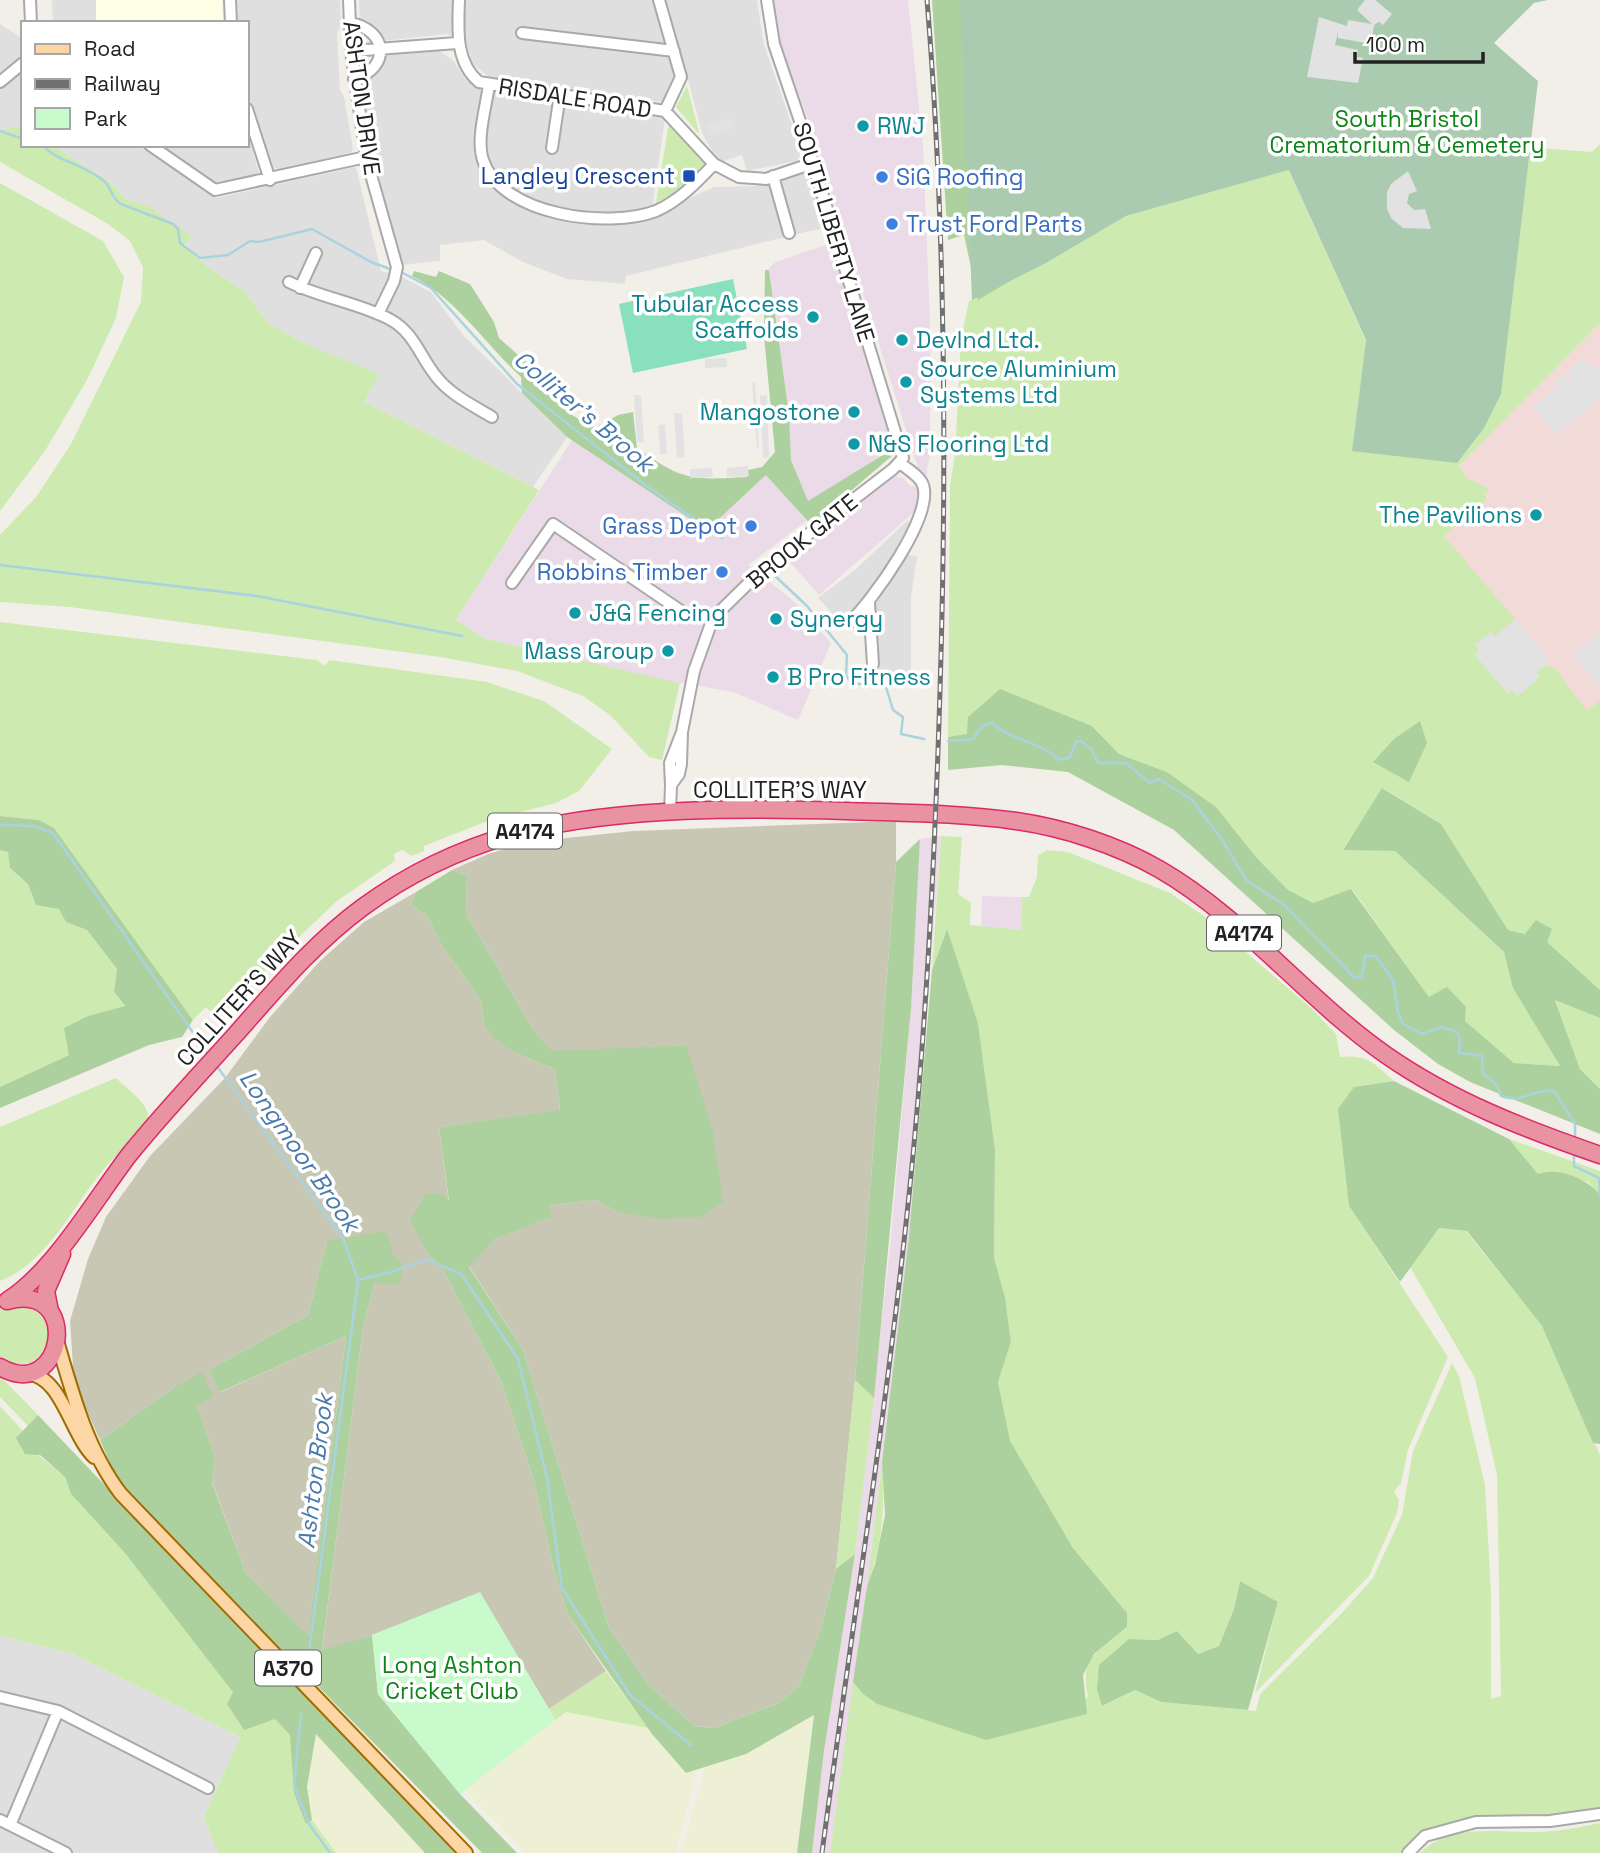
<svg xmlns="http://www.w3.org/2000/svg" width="1600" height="1853" font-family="'Space Grotesk',sans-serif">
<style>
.residential{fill:#e0dfdf}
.commercial{fill:#f2dad9}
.industrial{fill:#ebdbe8}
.education{fill:#ffffe5}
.construction{fill:#c7c7b4}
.farmland{fill:#eef0d5}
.grass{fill:#cdebb0}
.forest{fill:#add19e}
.cemetery{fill:#aacbaf}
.park{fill:#c8facc}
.pitch{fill:#88e0be}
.parking{fill:#e2e2e2}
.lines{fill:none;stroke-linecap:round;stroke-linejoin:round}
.stream{stroke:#aad3df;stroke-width:2.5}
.minor-casing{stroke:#a9a9a9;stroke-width:14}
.major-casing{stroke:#a06b00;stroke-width:16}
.highway-casing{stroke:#dc2a67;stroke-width:19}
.minor{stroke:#fff;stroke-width:10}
.major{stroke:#fcd6a4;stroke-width:12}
.highway{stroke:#e892a2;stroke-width:16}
.rail-casing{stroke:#707070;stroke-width:5}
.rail{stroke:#fff;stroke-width:2.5;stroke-dasharray:8;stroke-linecap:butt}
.culture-dot{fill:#0f9aa8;stroke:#fff;stroke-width:2.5}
.transit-dot{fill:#1a4fb4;stroke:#fff;stroke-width:2.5}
.shop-dot{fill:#3f7fe0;stroke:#fff;stroke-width:2.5}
.labels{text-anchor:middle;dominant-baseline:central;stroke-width:7;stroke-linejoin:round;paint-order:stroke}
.shield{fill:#fff;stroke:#646464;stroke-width:2}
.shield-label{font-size:21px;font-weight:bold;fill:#222}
.street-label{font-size:23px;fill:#222;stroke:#fff}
.park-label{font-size:23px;fill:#0c8416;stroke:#fff}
.culture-label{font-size:23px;fill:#0d838f;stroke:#fff;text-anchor:start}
.transit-label{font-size:23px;fill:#164399;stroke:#fff;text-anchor:end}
.shop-label{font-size:23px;fill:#366cbe;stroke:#fff;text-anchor:start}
.water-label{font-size:24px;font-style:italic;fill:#4a7aab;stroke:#fff}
</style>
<rect width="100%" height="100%" fill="#f2efe9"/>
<path class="residential" d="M52,0H96V23H53Z
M237,0H340L341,24L337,33L340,90L344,96L353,149L351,153L281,170L274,168L247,92V23H238Z
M359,0H757L764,45L802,154L796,161L747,171L742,155L721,162L712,151L702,133L688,79L674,81L662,102L489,77L472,63L466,40L446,34L383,41L360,23Z
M0,24L23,39V125L0,130V89L4,86L0,83Z
M438,50L454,61L465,79L475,88L665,118L651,216L714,187L756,186L803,173L813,180L827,227L626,276L625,284L567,279L523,262L484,240L440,245V261L400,265L372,146L361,81L377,71L384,54Z
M247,130L259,173L222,184L213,182L162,145H247Z
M52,145H138L216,198L356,167L381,271L400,276L431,292L463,335L567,437L533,487L364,402L378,375L306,344L269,324L245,292L207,266L147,205L127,200L109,181Z
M908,520L911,523L893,554L917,556L911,597V673L877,671L874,600L866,594L842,624L818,598L856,569Z
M0,1636L71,1653L240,1737L204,1817L218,1853H0Z"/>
<path class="commercial" d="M1600,323V700L1529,761L1400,555L1477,494L1459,466Z"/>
<path class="industrial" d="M772,0H908L923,146L930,324V453L926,477L920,474L807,116L778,43Z
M831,243L835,247L896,446L808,502L791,460L789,414L769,268L776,262Z
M572,440L707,530L767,474L806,521L748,565L796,603L831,643L798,720L734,692L662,680L486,639L456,620Z
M893,475L903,478L910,486H919V508L819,595L789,561Z
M941,836L909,1236L867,1586L830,1853H812L824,1751L855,1554L890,1248L911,1009L920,839Z
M982,896L1022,897L1021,930L981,929Z"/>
<path class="education" d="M96,0H222L223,23H96Z"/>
<path class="construction" d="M896,821V862L855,1380L836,1569L821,1628L799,1686L779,1703L714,1728L694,1726L648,1684L609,1628L523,1350L469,1266L495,1239L551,1217L548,1205L597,1200L617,1212L686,1045L552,1052L534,1031L466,913L467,876L452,870L488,854L529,842L633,831Z
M416,892L411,905L427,915L441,944L481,1001L484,1023L517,1054L555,1069L560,1111L439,1127L449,1203L430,1256L442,1268L501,1381L534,1481L553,1566L568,1615L606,1671L549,1709L480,1593L372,1635L322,1651L363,1328L375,1282L327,1241L308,1315L209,1370L221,1392L346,1336L308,1637L246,1573L212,1482L215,1456L197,1406L175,1387L100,1440L74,1382L70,1321L88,1259L106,1217L150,1156L225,1078L270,1017L320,961L364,922Z"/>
<path class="farmland" d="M565,1712L648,1728L686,1772L698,1769L675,1853H526L465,1791Z
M814,1715L797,1853H681L705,1767L746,1754Z
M316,1733L425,1853H336L312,1820L307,1787Z"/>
<path class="grass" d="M687,86L699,132L698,133L676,107Z
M669,122L705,165L680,191L656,203Z
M23,125V145H52L109,181L127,200L147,205L192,236L184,245L207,266L245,292L269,324L306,344L379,374L364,402L539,490L456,620L486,639L680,683L662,760L649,757L610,715L583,696L517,671L440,657L70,607L0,602V535L36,497L71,444L141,302L143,267L130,241L108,224L0,162V130Z
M1600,144V323L1459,466L1467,478L1490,489L1484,495L1487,499L1444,536L1515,619L1475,655L1508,693L1512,689L1517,695L1540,677L1536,672L1546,665L1555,668L1587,711L1600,700V990L1546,942L1552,929L1525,934L1508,930L1441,824L1383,788L1343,849L1395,851L1504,952L1514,988L1560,1066L1514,1063L1465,1021L1429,997L1352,889L1313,904L1288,890L1256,857L1216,807L1167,772L1119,754L1092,726L948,737L950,485L955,455L961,339L969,301L1046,263L1126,216L1289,170L1366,341L1352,451L1501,393L1529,147L1592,152Z
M0,183L103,241L124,277L116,318L88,378L45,451L0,511Z
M0,622L317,660L325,666L329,660L487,682L544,701L612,749L579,791L556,803L493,819L424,846V851L412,856L402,850L394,854L395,861L337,901L278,957L219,1021L206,1007L193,1020L54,828L39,820L0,816Z
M941,836L962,837L958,894L971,903L970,925L1021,930L1022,897H1029L1037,877L1038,855L1047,850L1068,852L1170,893L1204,916L1310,1007L1336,1034L1340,1057C1368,1054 1375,1064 1394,1081L1354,1087L1349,1206L1448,1357L1408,1450L1401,1483L1394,1492L1399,1500L1397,1513L1369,1576L1255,1693L1278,1602L1240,1581L1234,1609L1219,1646L1198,1654L1177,1631L1159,1640L1129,1639L1103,1706L1135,1690L1161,1702L1256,1711L1260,1694L1341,1614L1373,1578L1402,1515L1413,1451L1452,1363L1459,1376L1485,1485L1491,1591V1699L1501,1696L1497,1475L1475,1378L1410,1267L1439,1228L1466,1231L1542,1326L1600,1455V1810L1423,1834L1403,1853H830L853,1682L863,1694L877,1704L928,1719L1088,1698C1079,1654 1098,1654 1127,1627V1613L1073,1548L1010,1442L998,1382L1011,1342L1005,1297L994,1258L995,1149L978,1023L946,931L932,970Z
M0,850L8,851L10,868L28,884L36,905L59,908L66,922L87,930L117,969L114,992L125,1007L88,1016L69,1055L0,1087Z
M1555,999L1600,1018V1089L1580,1069Z
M116,1078C126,1088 151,1105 148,1119C144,1136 120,1151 109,1163C75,1201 50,1262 0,1281V1127Z
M1509,1139L1600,1171V1194L1588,1182L1538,1174Z
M15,1303C80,1318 42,1384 0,1358V1310Z
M0,1376L38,1415L28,1426L0,1397Z
M855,1380L874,1398L855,1554L836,1569Z
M0,1406L23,1431L17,1438L65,1477L71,1494L124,1552L234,1692L227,1704L275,1719L291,1735L294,1793L307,1824L312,1820L336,1853H218L204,1817L240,1737L71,1653L0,1636Z
M882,1462C885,1509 883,1542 867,1586Z
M606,1671L648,1728L566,1712L555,1720L549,1709Z
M1600,1823V1853H1420C1455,1819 1508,1836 1551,1831C1568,1830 1584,1826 1600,1823Z"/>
<path class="forest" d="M932,0H965L1017,277L978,300L964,235L948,240Z
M765,270H769L789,414L791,460L808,501L886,453L893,455L811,525L766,475L707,530L567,437L522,393L521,377C484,343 457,299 412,276L414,271L436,277L439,271L470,284L494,322L499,338L533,368V381L570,414L595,428L618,415L633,412L637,448C683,481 691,480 747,477L748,470L762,467L775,452L764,336Z
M1000,689L1092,726L1119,754L1167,772L1216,807L1256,857L1288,890L1313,903L1351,889L1429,997L1447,987L1466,1007L1465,1021L1514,1063L1560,1066L1513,988L1504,952L1395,851L1343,850L1382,788L1441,824L1508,930L1525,934L1536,920L1552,929L1547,942L1600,990V1018L1555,1000L1580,1069L1600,1089V1134L1470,1082L1438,1064L1394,1030L1174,830L1068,772L1002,765L948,770V737L967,734L968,717Z
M1420,721L1427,743L1409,782L1373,762L1394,739Z
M0,816L39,820L54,828L193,1020L182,1037L149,1045L0,1108V1087L69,1055L64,1028L88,1016L125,1006L114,992L117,969L87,930L66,922L59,909L36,905L28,884L10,868L8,852L0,850Z
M920,839L911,1009L874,1398L855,1380L896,862Z
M452,870L467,876L466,913L534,1031L552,1051L686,1045L712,1127L723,1202L701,1217L661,1219L617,1212L597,1200L549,1205L552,1217L495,1239L469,1267L523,1350L609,1628L648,1684L694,1726L714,1728L779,1703L799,1686L821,1628L836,1569L855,1554L824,1751L812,1853H797L814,1715L746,1754L686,1773L652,1734L568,1615L553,1566L534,1481L501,1381L442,1268L430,1256L410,1221L426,1193L442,1194L449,1201L439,1127L560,1110L555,1069L517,1054L495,1039L484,1023L481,1001L441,944L427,915L411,905L416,892Z
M947,929L978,1023L995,1149L994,1258L1005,1297L1011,1342L998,1382L1010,1441L1073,1548L1127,1613V1627L1094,1654L1083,1675L1087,1714L986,1740L877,1704L863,1694L853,1682L867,1586L875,1564L885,1515L882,1462L909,1236L932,970Z
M1394,1081L1509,1139L1538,1174C1560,1167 1584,1178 1600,1194V1444L1593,1443L1542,1326L1467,1231L1439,1228L1400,1282L1349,1206L1338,1109L1354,1087Z
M384,1231L392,1245V1255L401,1262L402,1282L389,1285L375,1282L363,1328L322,1650L372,1635L378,1694L460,1794L517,1853H482L119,1484L100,1440L175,1387L202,1372L213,1396L197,1406L215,1456L212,1483L246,1573L308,1636L346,1336L220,1392L209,1370L308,1315L327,1241Z
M38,1415L455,1853H425L316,1734L307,1787L312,1820L306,1824L294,1793L290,1735L275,1719L244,1730L227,1704L233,1692L124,1552L71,1494L65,1477L40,1455L25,1454L16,1438Z
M1240,1581L1278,1602L1248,1710L1161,1702L1135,1690L1102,1706L1097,1690L1099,1665L1129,1639L1158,1640L1177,1631L1198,1654L1219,1646L1234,1609Z"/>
<path class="cemetery" d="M960,0H1548L1534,3L1494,43L1538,81L1501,394L1484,428L1457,463L1352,451L1366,340L1289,170L1126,216L1046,263L972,300Z"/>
<path class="park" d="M480,1592L555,1720L460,1794L378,1694L372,1635Z"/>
<path class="pitch" d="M733,279L747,349L633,373L619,304Z"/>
<path class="parking" d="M1365,0H1375L1392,14L1383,25L1379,22L1374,25L1371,44L1338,38V32L1335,45L1358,50L1357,57L1363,58L1358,83L1307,77L1319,17L1347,26L1348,20L1372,24L1357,10Z
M731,117L734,128L710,135L707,124Z
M1408,171L1417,191L1409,194L1407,203L1414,210L1425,209L1431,229L1403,228L1391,218L1387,209V192L1391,184Z
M726,358L727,367L705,368V359Z
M1582,359L1586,363L1589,361L1600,374V398L1556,435L1533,408L1557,387L1555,382L1564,374L1568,379L1572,376L1568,371Z
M752,382H755L759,449H757Z
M634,395H641L644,442H637Z
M767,395L769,457L763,458L760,396Z
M674,413H682L685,457L677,458Z
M665,424L667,454H660L658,425Z
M748,466L749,476L727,477V468Z
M712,468L713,477L690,478V469Z
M1515,619L1548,658L1546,665L1536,672L1540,677L1518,696L1512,690L1507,693L1475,655L1479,651L1475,645L1491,632L1495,637Z
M1600,632V686H1599L1573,654Z"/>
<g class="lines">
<path class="stream" d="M0,131L23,139
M42,145C59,163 85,164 105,182C112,189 111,198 121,204L173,224L178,229L180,243L200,258L228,255L250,241L259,242L312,229L371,262L390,269
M403,273L431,288L517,384L648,487L722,538
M0,565L257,596L462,636
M773,574L807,606L847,655L846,675L851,683L886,687L893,710L903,717L901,734L924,739
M948,741L973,739L982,726L992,723C1012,741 1039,741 1060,760L1070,757L1076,742L1081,741L1091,749L1098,763H1126L1150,783L1159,779L1192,800L1223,841L1246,880L1283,904L1355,978L1362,976L1365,956H1376L1393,980L1398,1012L1403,1024L1422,1034L1442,1027L1457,1032L1460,1039L1459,1053L1482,1056L1483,1073L1497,1086L1501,1096C1522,1104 1535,1088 1554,1091L1575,1124V1139
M0,825L34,826L53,833L208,1054
M216,1065L343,1238L358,1280L392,1272L426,1259L461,1274L518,1359L547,1478L562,1588L630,1695L691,1745
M1574,1153V1166L1599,1178L1600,1197
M307,1667L358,1281
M301,1714L294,1785L309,1824L330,1853"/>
<defs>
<path id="minor" d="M30,0L31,23
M230,0L231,23
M349,0L351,51L366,157L397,267L394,281L378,314
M459,0C458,29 455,62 479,82L665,111L714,164L739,177L766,179L813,163
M659,0L681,77L665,111
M350,23C388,30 391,68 354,79
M522,33L674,51
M351,51L457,43
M0,82L23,63
M489,85C486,107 476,139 483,160C501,216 609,229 656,211C679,201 697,182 714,164
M247,109L270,180
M150,145L215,190L366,157
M552,148L560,94
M773,176L789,233
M289,282C321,298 363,304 391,320C414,333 420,356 435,375C449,394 472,405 492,417
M300,288L316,253
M512,583L553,524L684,613L713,618
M869,603L873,664
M850,622C872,601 934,516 923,485C920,476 907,469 900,463
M682,732L670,763L671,785L679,774L681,764L682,732L694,671L713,618L762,570L893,469L903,458L801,124L774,44L767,0
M670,814L671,785
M0,1697L58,1711L208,1788
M0,1820L66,1853
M11,1823L58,1711
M1408,1853L1425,1836L1476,1822L1550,1821L1600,1814"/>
<path id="major" d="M58,1344C73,1396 88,1451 121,1494L466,1853
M28,1374C61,1375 71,1435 94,1457"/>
<path id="highway" d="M8,1300C53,1272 96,1198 129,1155C163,1113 200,1074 236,1034C276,989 314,943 363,907C412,871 466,846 525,831C624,807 744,808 846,811C902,813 960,813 1016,821C1064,828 1117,845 1159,869C1244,918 1306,999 1386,1055C1452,1101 1525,1129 1600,1155
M50,1311L46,1291L62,1254
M0,1367C65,1404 83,1280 7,1301"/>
</defs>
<use href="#minor" class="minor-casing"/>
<use href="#major" class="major-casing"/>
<use href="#highway" class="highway-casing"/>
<use href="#minor" class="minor"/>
<use href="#major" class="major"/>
<use href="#highway" class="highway"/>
<defs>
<path id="rail" d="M822,1853C852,1627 888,1403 911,1176C927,1015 935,853 940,691C947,461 946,230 927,0"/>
</defs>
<use href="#rail" class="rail-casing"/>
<use href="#rail" class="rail"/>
</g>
<g class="culture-dot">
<circle cx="863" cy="126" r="7"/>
<circle cx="813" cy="317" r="7"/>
<circle cx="902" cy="340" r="7"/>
<circle cx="906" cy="382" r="7"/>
<circle cx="854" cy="412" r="7"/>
<circle cx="854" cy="444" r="7"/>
<circle cx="1536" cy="515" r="7"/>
<circle cx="575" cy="613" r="7"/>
<circle cx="776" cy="619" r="7"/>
<circle cx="668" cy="651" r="7"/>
<circle cx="773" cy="677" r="7"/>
</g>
<rect class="transit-dot" x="682" y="169" width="14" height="14" rx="3.5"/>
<g class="shop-dot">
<circle cx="882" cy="177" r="7"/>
<circle cx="892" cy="224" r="7"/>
<circle cx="751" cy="526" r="7"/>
<circle cx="722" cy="572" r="7"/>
</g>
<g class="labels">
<g class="shield">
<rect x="488" y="813.5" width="74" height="35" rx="5"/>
<rect x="1207" y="915.5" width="74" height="35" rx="5"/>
<rect x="255" y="1650.5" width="66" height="35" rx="5"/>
</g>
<g class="shield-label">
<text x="525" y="831">A4174</text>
<text x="1244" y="933">A4174</text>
<text x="288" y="1668">A370</text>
</g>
<g class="street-label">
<text transform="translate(362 98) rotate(82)">ASHTON DRIVE</text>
<text transform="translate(575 98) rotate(9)">RISDALE ROAD</text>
<text transform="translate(834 232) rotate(73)">SOUTH LIBERTY LANE</text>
<text transform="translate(802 541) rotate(-39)">BROOK GATE</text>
<text x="780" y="790">COLLITER'S WAY</text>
<text transform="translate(239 998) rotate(-48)">COLLITER'S WAY</text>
</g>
<g class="park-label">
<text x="1407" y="119">South Bristol<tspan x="1407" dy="26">Crematorium &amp; Cemetery</tspan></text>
<text x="452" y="1665">Long Ashton<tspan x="452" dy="26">Cricket Club</tspan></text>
</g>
<g class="culture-label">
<text x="877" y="126">RWJ</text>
<text x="799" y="304" text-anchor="end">Tubular Access<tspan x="799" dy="26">Scaffolds</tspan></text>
<text x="916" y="340">Devlnd Ltd.</text>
<text x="920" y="369">Source Aluminium<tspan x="920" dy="26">Systems Ltd</tspan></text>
<text x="840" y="412" text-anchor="end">Mangostone</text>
<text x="868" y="444">N&amp;S Flooring Ltd</text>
<text x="1522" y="515" text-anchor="end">The Pavilions</text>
<text x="589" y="613">J&amp;G Fencing</text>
<text x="790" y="619">Synergy</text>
<text x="654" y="651" text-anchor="end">Mass Group</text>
<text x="787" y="677">B Pro Fitness</text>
</g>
<g class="transit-label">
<text x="675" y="176">Langley Crescent</text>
</g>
<g class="shop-label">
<text x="896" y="177">SiG Roofing</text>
<text x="906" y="224">Trust Ford Parts</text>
<text x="737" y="526" text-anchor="end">Grass Depot</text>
<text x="708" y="572" text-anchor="end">Robbins Timber</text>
</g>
<g class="water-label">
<text transform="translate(584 411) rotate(40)">Colliter's Brook</text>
<text transform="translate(300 1151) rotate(55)">Longmoor Brook</text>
<text transform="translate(315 1471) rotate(-83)">Ashton Brook</text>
</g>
</g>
<rect x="21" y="21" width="228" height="126" fill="#ffffff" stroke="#a7a7a7" stroke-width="2"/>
<rect x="35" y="44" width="35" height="10" fill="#fcd6a4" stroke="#a7a7a7" stroke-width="2"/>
<text x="84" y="56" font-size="21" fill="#222222">Road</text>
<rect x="35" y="79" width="35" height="10" fill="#707070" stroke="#a7a7a7" stroke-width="2"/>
<text x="84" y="91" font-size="21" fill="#222222">Railway</text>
<rect x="35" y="108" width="35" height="21" fill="#c8facc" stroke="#a7a7a7" stroke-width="2"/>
<text x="84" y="126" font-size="21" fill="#222222">Park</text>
<path d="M1355 52v10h128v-10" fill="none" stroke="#222222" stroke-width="3.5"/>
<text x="1366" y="52" font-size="21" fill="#222222" stroke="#ffffff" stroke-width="5" paint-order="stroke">100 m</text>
</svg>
